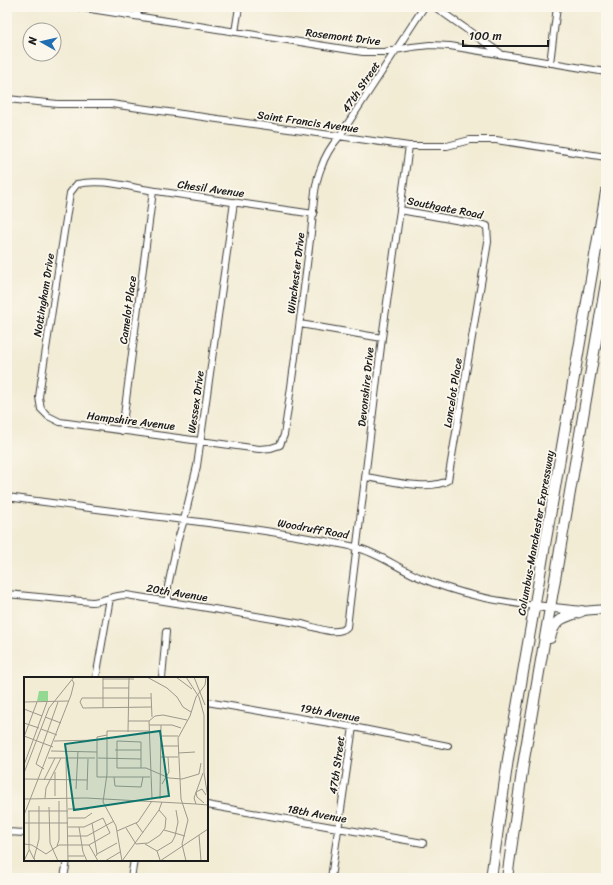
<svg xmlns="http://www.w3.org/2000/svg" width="613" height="885" font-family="Sriracha,sans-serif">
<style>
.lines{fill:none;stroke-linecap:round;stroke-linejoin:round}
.minor-casing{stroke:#3c3b38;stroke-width:8}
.tertiary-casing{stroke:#3c3b38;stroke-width:10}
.primary-casing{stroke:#3c3b38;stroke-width:12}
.minor{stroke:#fff;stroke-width:6}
.tertiary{stroke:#fff;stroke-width:8}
.primary{stroke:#fff;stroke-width:10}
.labels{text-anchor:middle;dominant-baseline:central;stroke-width:3.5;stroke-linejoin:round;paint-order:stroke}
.street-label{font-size:11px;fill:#1c1c1c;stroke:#fbf7ec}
.inset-road{fill:none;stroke:#9c998b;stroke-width:1}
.view{fill:#0f766e;fill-opacity:0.15;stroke:#0f766e;stroke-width:2}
.inset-edge{fill:none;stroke:#1c1c1c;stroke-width:2}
</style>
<rect width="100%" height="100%" fill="#fbf7ec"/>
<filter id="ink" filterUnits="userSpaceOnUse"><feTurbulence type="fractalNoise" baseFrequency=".025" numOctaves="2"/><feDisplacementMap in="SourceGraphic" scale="8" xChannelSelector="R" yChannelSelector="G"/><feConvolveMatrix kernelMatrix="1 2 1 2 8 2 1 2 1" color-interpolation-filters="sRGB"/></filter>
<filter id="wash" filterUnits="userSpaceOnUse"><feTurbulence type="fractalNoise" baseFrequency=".012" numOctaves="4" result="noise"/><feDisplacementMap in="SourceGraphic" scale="16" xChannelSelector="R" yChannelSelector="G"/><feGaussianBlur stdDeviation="0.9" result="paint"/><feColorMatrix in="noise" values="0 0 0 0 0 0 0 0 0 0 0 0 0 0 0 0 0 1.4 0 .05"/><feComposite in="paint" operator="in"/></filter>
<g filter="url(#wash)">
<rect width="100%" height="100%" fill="#f2ecd5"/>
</g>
<g filter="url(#ink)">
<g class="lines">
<defs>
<path id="minor" d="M78,7L363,52H384L412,47L430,45L450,46L606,72
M435,7L500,53
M137,16L138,7
M235,32L239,7
M550,63L557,7
M7,99L58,104H111L409,146H447L470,140H496L606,157
M314,214C261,206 209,199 156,191C130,188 103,178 77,184L70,193L41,382L39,397L41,409L48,416L60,422L259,449L271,448L280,445L284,435C294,370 302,305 310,240C314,217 312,190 321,168C325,156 331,146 339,137L424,7
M300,324L382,338
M122,431L153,191
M366,477C387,480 431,492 448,480L488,242L487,226L483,225L400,210
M7,497C66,505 125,513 184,520C241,527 299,535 355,547C379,553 399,569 421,578C458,594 495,601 535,606
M7,594L92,602C104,601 114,595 126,595C183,604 240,613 297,623C312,625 335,638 347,627L382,338L409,146
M168,601V586L178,539L184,520L197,466L234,202
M96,678L110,598
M162,678L166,632
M207,702L353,727L448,746
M207,805L423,843
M7,832L25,833
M64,878L67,860
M131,878L134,860
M331,878L353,727"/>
<path id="tertiary" d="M535,606L582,611L606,609"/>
<path id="primary" d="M550,638C555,617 564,618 582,611
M491,878L508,759L606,192
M507,878L523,765L606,283"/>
</defs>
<use href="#minor" class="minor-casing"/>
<use href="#tertiary" class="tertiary-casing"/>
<use href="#primary" class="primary-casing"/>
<use href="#minor" class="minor"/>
<use href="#tertiary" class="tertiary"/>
<use href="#primary" class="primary"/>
</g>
</g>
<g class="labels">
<g class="street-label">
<text transform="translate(343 37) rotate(7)">Rosemont Drive</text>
<text transform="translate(361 87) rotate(-56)">47th Street</text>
<text transform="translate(308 122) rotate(8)">Saint Francis Avenue</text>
<text transform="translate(211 189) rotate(8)">Chesil Avenue</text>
<text transform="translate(445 208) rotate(11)">Southgate Road</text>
<text transform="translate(296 273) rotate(-83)">Winchester Drive</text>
<text transform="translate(44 295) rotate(-81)">Nottingham Drive</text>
<text transform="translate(128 310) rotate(-82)">Camelot Place</text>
<text transform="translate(366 387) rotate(-84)">Devonshire Drive</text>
<text transform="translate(453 393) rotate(-81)">Lancelot Place</text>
<text transform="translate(196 402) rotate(-82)">Wessex Drive</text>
<text transform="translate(131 421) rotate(7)">Hampshire Avenue</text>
<text transform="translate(313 529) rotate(10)">Woodruff Road</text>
<text transform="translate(536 533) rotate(-80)">Columbus-Manchester Expressway</text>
<text transform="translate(177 593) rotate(9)">20th Avenue</text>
<text transform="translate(330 713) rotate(10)">19th Avenue</text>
<text transform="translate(337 765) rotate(-82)">47th Street</text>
<text transform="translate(317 814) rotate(10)">18th Avenue</text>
</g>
</g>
<g transform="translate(24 677)">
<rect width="184" height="184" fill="#f2ecd5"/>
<path d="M15,14H24V24H13Z" fill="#93d992"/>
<path class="inset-road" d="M123,0L143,11L153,20L159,30L167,35M152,0L168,12M162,0L175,20L180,38V96L184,121M170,0L181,28M79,1V31M79,2H110M79,11H105M127,16L128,40M0,25L45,24M127,30L59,31L56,25L58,21H127M0,32L18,39M21,40L37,46M104,44H125L131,39L139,38L163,43M125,44L128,122M0,46L15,51M125,48H148L157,51M17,52L33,58M104,55L105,0M83,58V97L79,125L92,149L98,184M83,58L73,60V100H126M83,58V54H125M0,59L29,70M136,59H154M0,60L13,25M30,64L72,63M136,69H154M91,73H117M27,74L73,75M154,76L171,75M136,80H154M24,81H71M42,81L44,184M74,81L117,82M0,88L23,25M117,91V65L93,64V91H122L145,101L158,102L175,97L177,86M20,92L12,87L34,25M0,96L25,31L50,0M179,96L170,121L172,127L184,128M90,100L91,109L117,110L119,100M0,102L63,103M20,103L31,81M138,107L145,95L144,80M52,112L54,74M63,113L64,82M31,119V95M21,121L22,111L37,81M0,122L62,121L172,127M136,122L137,48M180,126L173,120L172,115L178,112L182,118M25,130L26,166L34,184M44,132H64M4,134H44M5,134V172L10,182M0,138L47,18L50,6L48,3M44,141H61L68,136M0,146H44M68,146L73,177L72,179M112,146L119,156M55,150L59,175L63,184M102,151L112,167L124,166L136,158L141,151L142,141L135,133M140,153L161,159M93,154L114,145L128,124M175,158L177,184M44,159H63L90,144M0,167L8,168L22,177L35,168H65L86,156L79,141L60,150H44M121,167L133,174L136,183M65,168L74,184M33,169L35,163V124M133,174L148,165L151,159L154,145L152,133M73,177L93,166M44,179H60M0,184L5,173M11,184L10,181L15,162V129M81,184L96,175M98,184L135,133L138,125M136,184L184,152M162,184L158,167L164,143L157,122L154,61L166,39L172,20L181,8L182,0"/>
<path class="view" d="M136,54L145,119L50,133L41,67Z"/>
<rect width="184" height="184" class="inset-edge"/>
</g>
<rect width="613" height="885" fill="none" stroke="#fbf7ec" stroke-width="24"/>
<g transform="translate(42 42) rotate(278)"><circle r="19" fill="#fbf7ec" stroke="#a29f99"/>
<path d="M0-3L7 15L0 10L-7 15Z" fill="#1f6fb2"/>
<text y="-6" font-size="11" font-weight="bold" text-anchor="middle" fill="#1c1c1c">N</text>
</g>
<path d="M463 40v6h85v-6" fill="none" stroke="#1c1c1c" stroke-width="2"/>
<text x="469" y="40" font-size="12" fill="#1c1c1c" stroke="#fbf7ec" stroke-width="3" paint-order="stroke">100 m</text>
</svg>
